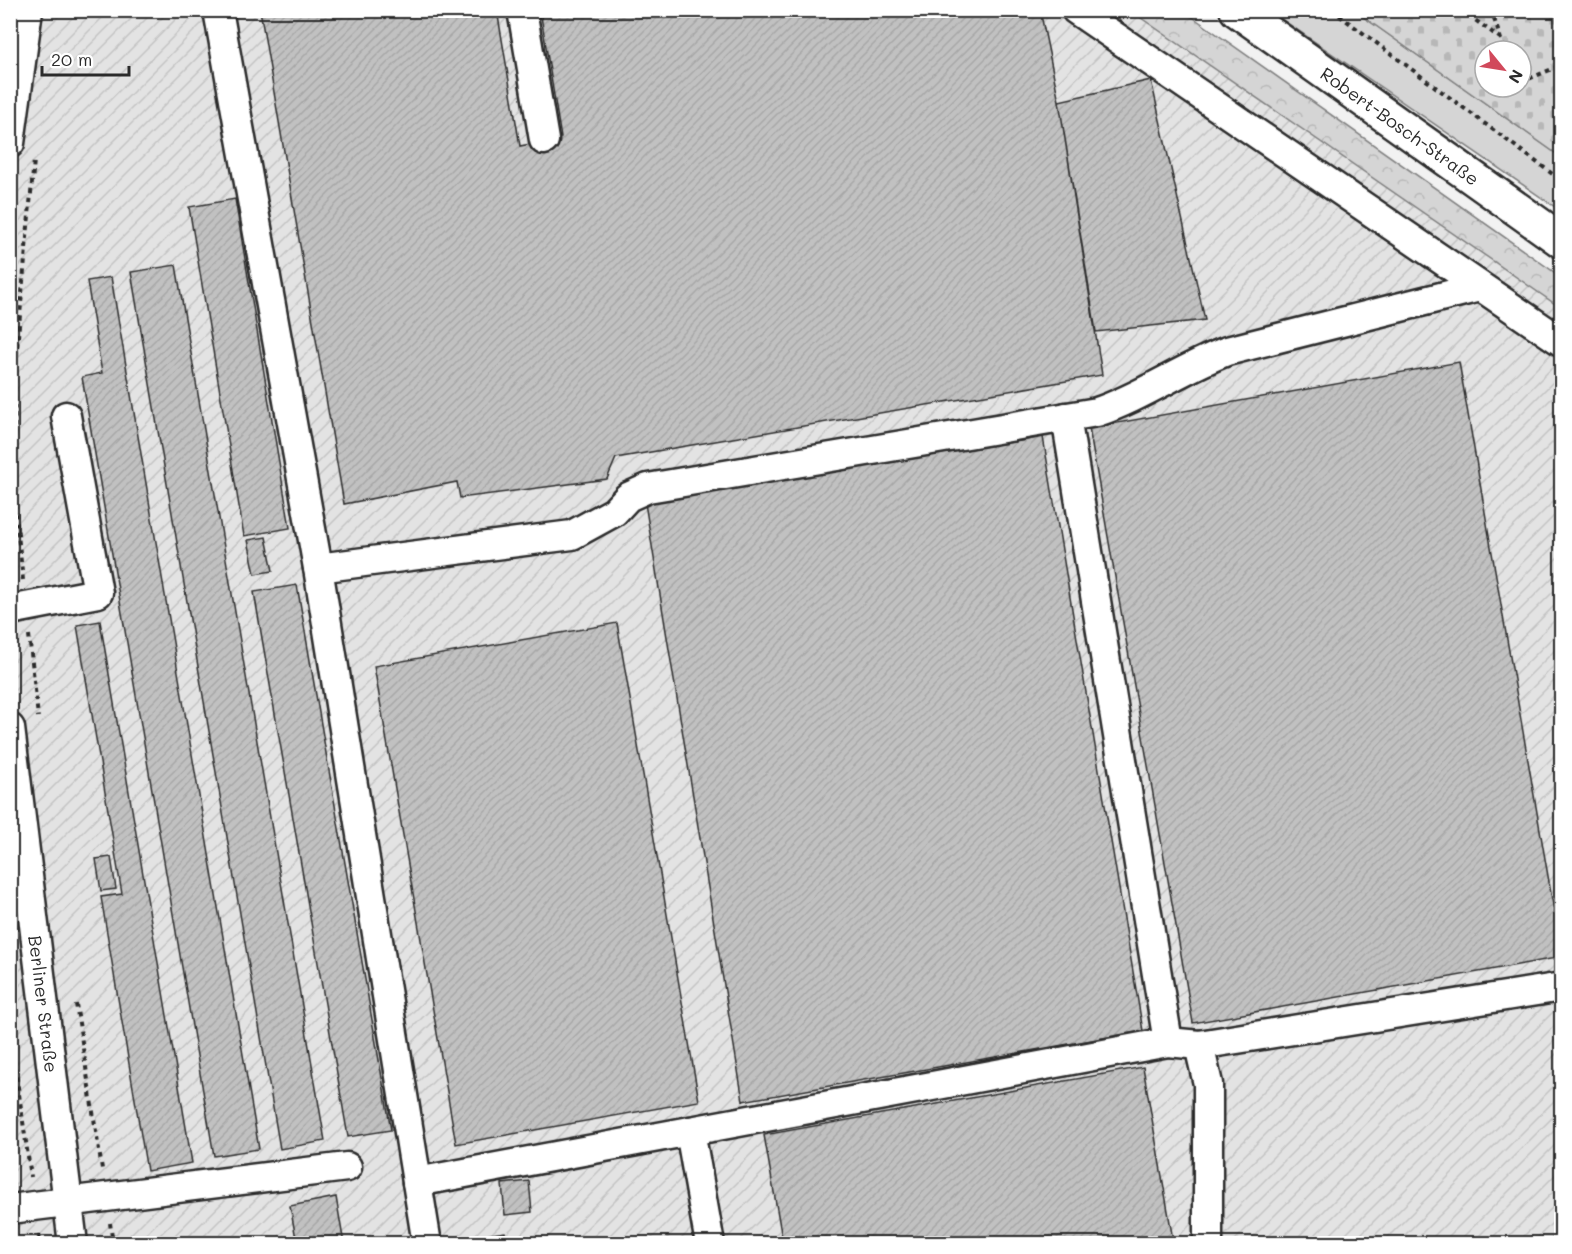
<svg xmlns="http://www.w3.org/2000/svg" width="1572" height="1254" font-family="Mali,sans-serif">
<style>
.industrial{fill:url(#industrial-furrows)}
.green{fill:#d5d5d5;stroke:#808080;stroke-width:1.5}
.forest{fill:url(#forest-crowns);stroke:#808080;stroke-width:1.5}
.cemetery{fill:url(#cemetery-stones);stroke:#808080;stroke-width:1.5;fill-rule:evenodd}
.building{fill:url(#building-hatch);stroke:#2b2b2b;stroke-width:1.5}
.lines{fill:none;stroke-linecap:round;stroke-linejoin:round}
.minor-casing{stroke:#2b2b2b;stroke-width:33}
.major-casing{stroke:#2b2b2b;stroke-width:38}
.path{stroke:#2b2b2b;stroke-width:4;stroke-dasharray:4.5 4.5;stroke-linecap:butt}
.minor{stroke:#fff;stroke-width:28}
.major{stroke:#fff;stroke-width:33}
.labels{text-anchor:middle;dominant-baseline:central;stroke-width:6;stroke-linejoin:round;paint-order:stroke}
.street-label{font-size:18px;fill:#2b2b2b;stroke:#fff}
</style>
<defs>
<pattern id="industrial-furrows" width="10" height="10" patternUnits="userSpaceOnUse" patternTransform="scale(1.5)"><rect width="10" height="10" fill="#e3e3e3"/><path d="M-1 1l2-2M0 10L10 0M9 11l2-2" fill="none" stroke="#c3c3c3"/></pattern>
<pattern id="forest-crowns" width="20" height="18" patternUnits="userSpaceOnUse" patternTransform="scale(1.5)"><rect width="20" height="18" fill="#d5d5d5"/><path d="M2 6a3 3 0 1 1 6 0M12 15a3 3 0 1 1 6 0" fill="none" stroke="#b7b7b7"/></pattern>
<pattern id="cemetery-stones" width="16" height="16" patternUnits="userSpaceOnUse" patternTransform="scale(1.5)"><rect width="16" height="16" fill="#d5d5d5"/><path d="M2 7V4a2 2 0 0 1 4 0v3zM10 15v-3a2 2 0 0 1 4 0v3z" fill="#b7b7b7"/></pattern>
<pattern id="building-hatch" width="6" height="6" patternUnits="userSpaceOnUse" patternTransform="scale(1.5)"><rect width="6" height="6" fill="#c1c1c1"/><path d="M-1 1l2-2M0 6l6-6M5 7l2-2" fill="none" stroke="#a6a6a6"/></pattern>
</defs>
<rect width="100%" height="100%" fill="#f2f2f2"/>
<filter id="ink" filterUnits="userSpaceOnUse"><feTurbulence type="fractalNoise" baseFrequency=".0167" numOctaves="2"/><feDisplacementMap in="SourceGraphic" scale="12" xChannelSelector="R" yChannelSelector="G"/><feConvolveMatrix kernelMatrix="1 2 1 2 8 2 1 2 1" color-interpolation-filters="sRGB"/></filter>
<g filter="url(#ink)">
<path class="industrial" d="M10,11H1131L1561,308V1243H11Z"/>
<path class="green" d="M1270,11H1355L1561,157V211Z"/>
<path class="forest" d="M1131,11H1184L1561,277V308Z"/>
<path class="cemetery" d="M1355,11H1561V157ZM1485,51H1521V87H1485Z"/>
<path class="building" d="M260,10H497L520,146L561,138L540,10H1040L1059,101L1102,375L616,458L607,479L460,498L457,482L344,504Z
M1151,80L1205,320L1096,332L1059,101Z
M235,199L290,528L244,536L189,207Z
M176,265L325,1141L280,1149L131,272Z
M111,277L259,1149L214,1156L82,377L102,373L87,281Z
M1459,362L1562,957L1193,1023L1089,428Z
M1043,437L1143,1031L743,1101L645,503Z
M266,537L273,571L255,574L248,540Z
M297,585L391,1130L348,1137L254,592Z
M100,621L192,1163L147,1171L101,897L122,894L77,625Z
M617,623L699,1101L456,1144L374,666Z
M111,857L116,889L101,891L96,859Z
M1143,1067L1173,1240L1155,1244H783L764,1135Z
M529,1181L532,1212L505,1215L502,1184Z
M336,1197L344,1244H297L290,1206Z
M505,1232L507,1244H474L473,1237Z"/>
<g class="lines">
<defs>
<g id="minor">
<path d="M218,10L318,568L427,1244"/>
<path d="M522,10L544,140"/>
<path d="M1076,10L1562,342"/>
<path d="M10,143L28,10"/>
<path d="M1066,417L1168,1042"/>
<path d="M318,568L572,535L614,512L628,497L648,488L1097,412C1142,397 1182,368 1227,351L1480,287"/>
<path d="M10,610L98,593L66,416"/>
<path id="s1" d="M10,728L73,1244"/>
<path d="M1199,1045L1208,1084V1244"/>
<path d="M690,1131L710,1244"/>
<path d="M417,1182L1168,1042L1199,1045L1562,987"/>
<path d="M10,1209L347,1167"/>
</g>
<g id="major">
<path id="s2" d="M1237,10L1562,241"/>
</g>
</defs>
<use href="#minor" class="minor-casing"/>
<use href="#major" class="major-casing"/>
<path class="path" d="M1332,10L1562,181
M1461,10L1500,38
M1491,10L1505,51
M1521,82L1562,65
M23,580L14,498L15,370L34,160
M29,635L38,717
M76,1004L102,1169
M10,1032L31,1177
M110,1223L113,1244
M39,1235L40,1244"/>
<use href="#minor" class="minor"/>
<use href="#major" class="major"/>
</g>
</g>
<g class="labels">
<g class="street-label">
<text stroke="none"><textPath href="#s2" startOffset="200">Robert-Bosch-Straße</textPath></text>
<text stroke="none"><textPath href="#s1" startOffset="278">Berliner Straße</textPath></text>
</g>
</g>
<rect width="1572" height="1254" fill="none" stroke="#fff" stroke-width="36"/>
<rect x="18" y="18" width="1536" height="1218" fill="none" stroke="#2b2b2b" stroke-width="2" filter="url(#ink)"/>
<g transform="translate(1503 69) rotate(120)"><circle r="28" fill="#ffffff" stroke="#aaaaaa" stroke-width="1.5"/>
<path d="M0-4.5L10 22L0 15L-10 22Z" fill="#d1495b"/>
<text y="-9" font-size="16" font-weight="bold" text-anchor="middle" fill="#2b2b2b">N</text>
</g>
<path d="M42 66v9h87v-9" fill="none" stroke="#2b2b2b" stroke-width="3"/>
<text x="51" y="66" font-size="18" fill="#2b2b2b" stroke="#ffffff" stroke-width="4.5" paint-order="stroke">20 m</text>
</svg>
